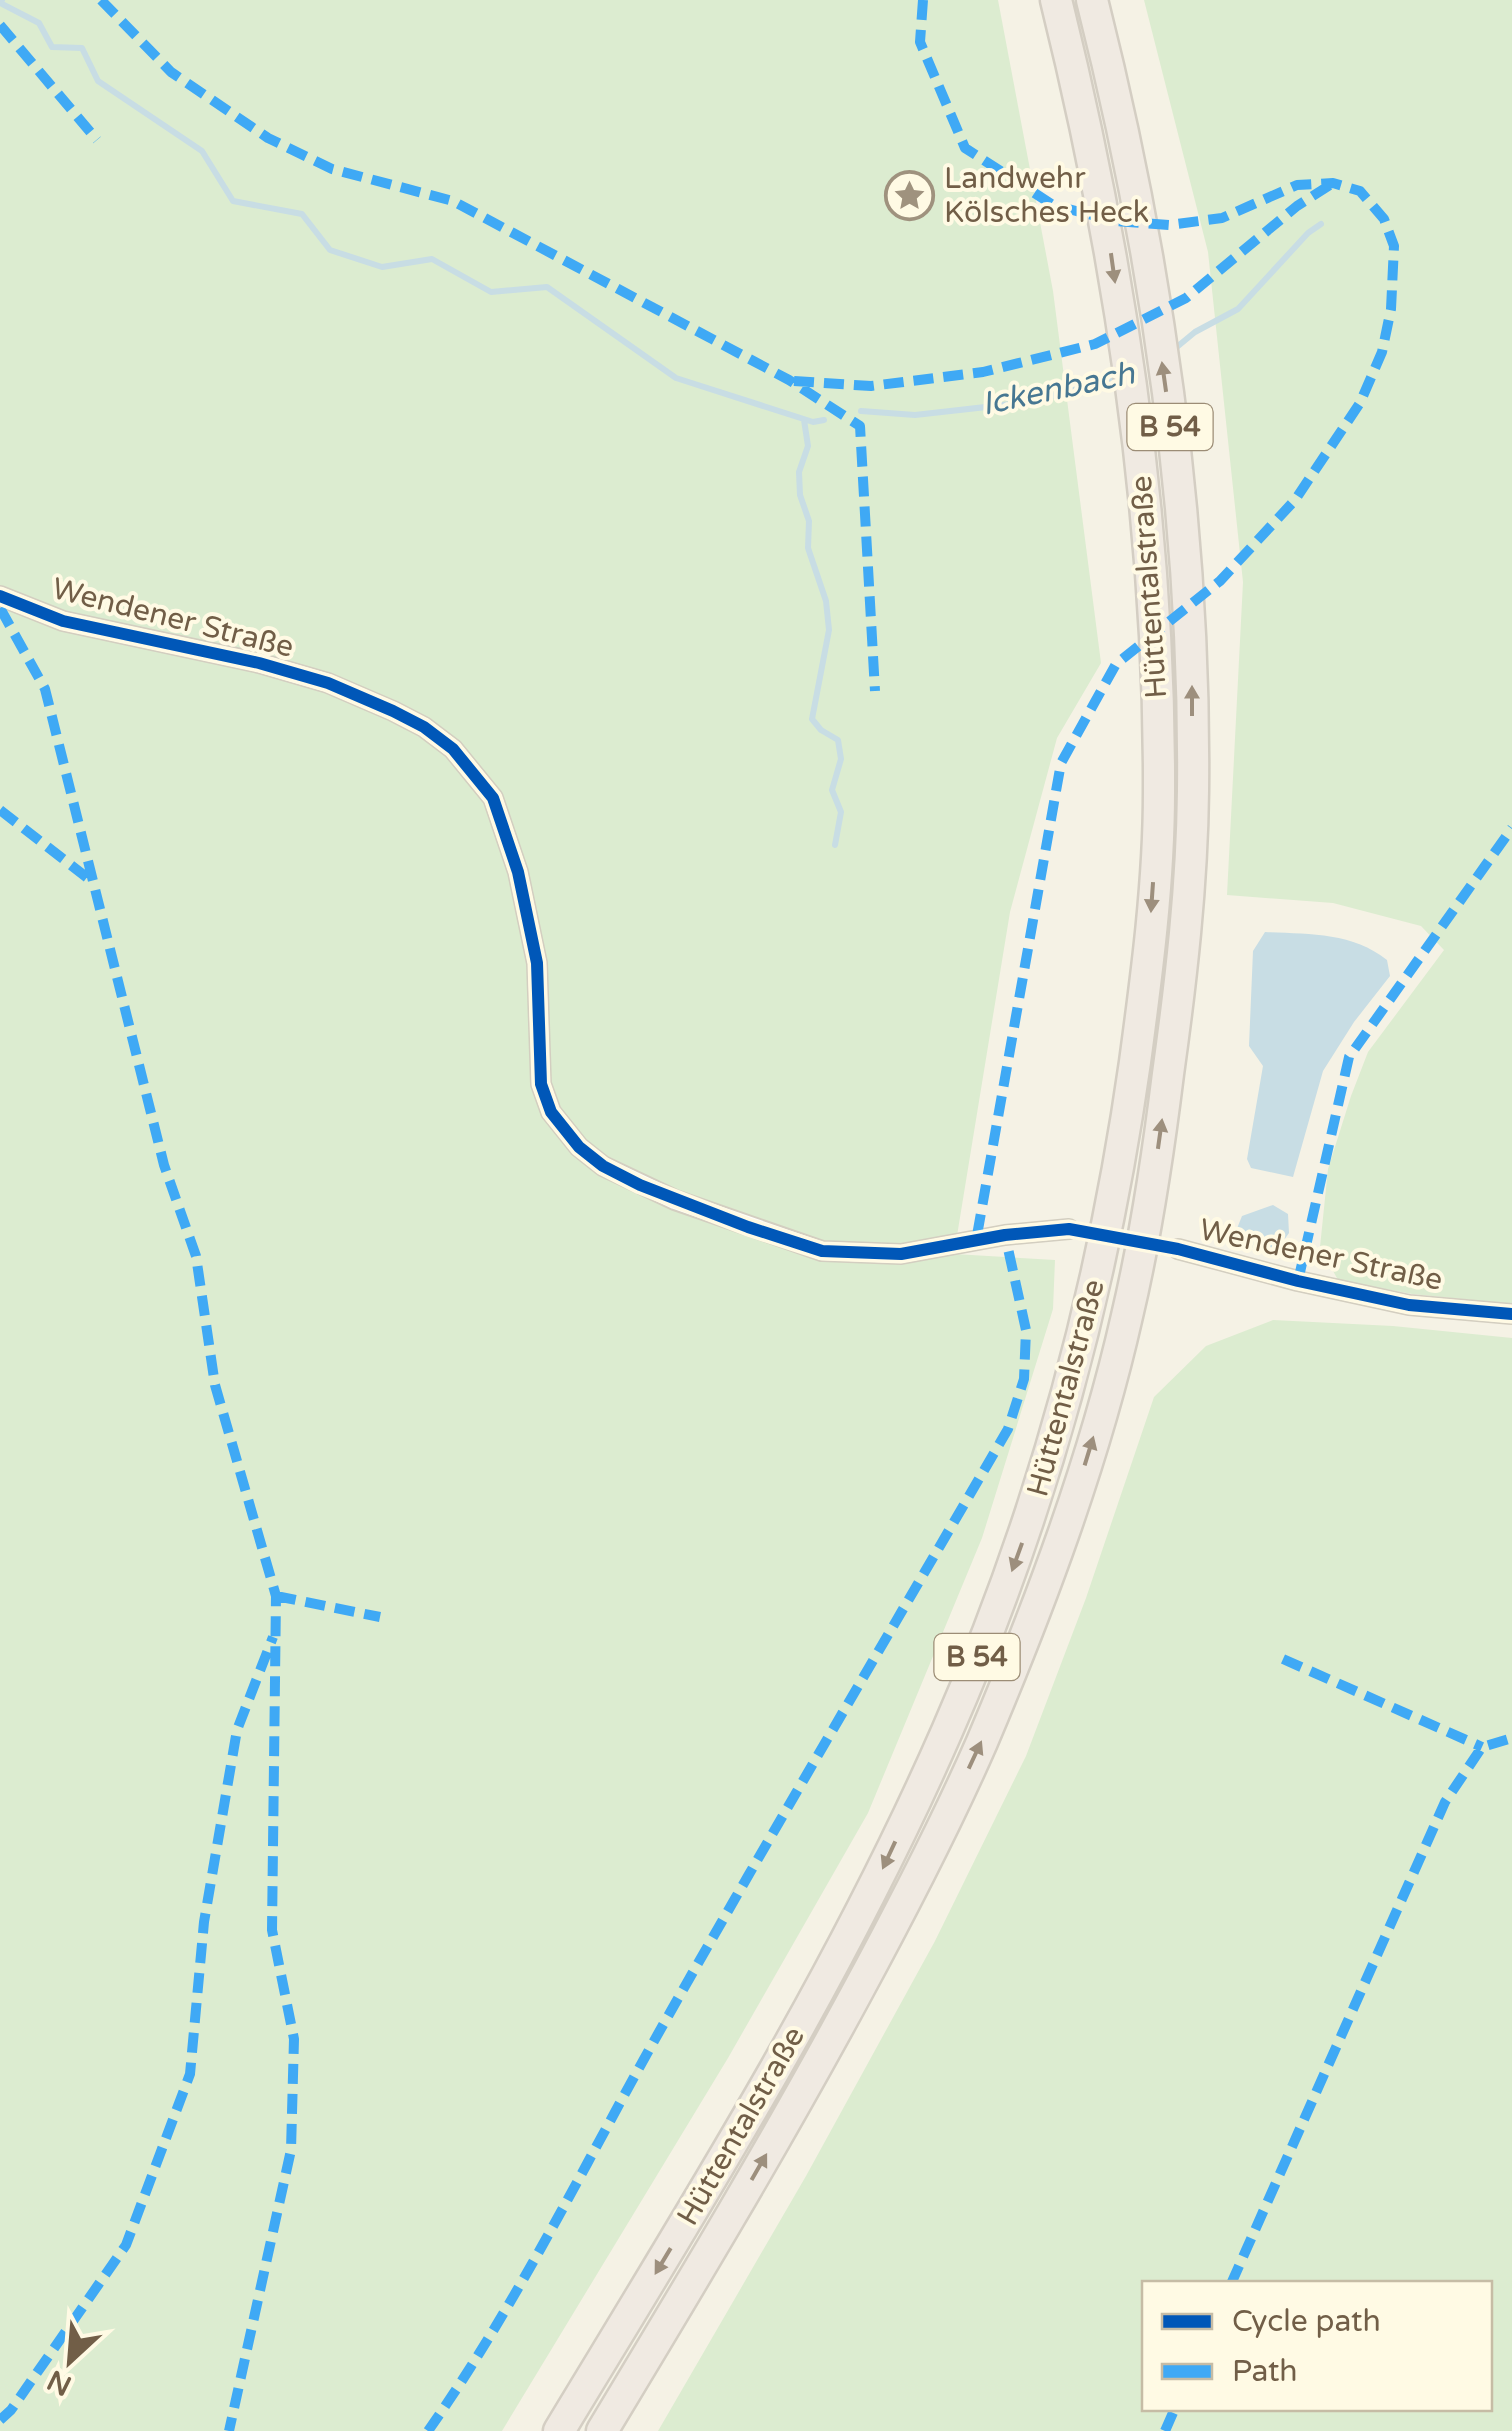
<svg xmlns="http://www.w3.org/2000/svg" width="1512" height="2431" font-family="'Varela Round',sans-serif">
<style>
.green{fill:#dcecd0;fill-rule:evenodd}
.water{fill:#c8dde4}
.lines{fill:none;stroke-linecap:round;stroke-linejoin:round}
.stream{stroke:#c8dde4;stroke-width:6}
.street-tunnel{stroke:#d4cdbe;stroke-width:18;stroke-dasharray:18 9;stroke-linecap:butt}
.street-casing{stroke:#d3cec0;stroke-width:22}
.highway-casing{stroke:#d4cec3;stroke-width:35}
.street{stroke:#fefdfb;stroke-width:18}
.highway{stroke:#f0eae2;stroke-width:30}
.quiet{stroke:#3fa9f5;stroke-width:10;stroke-dasharray:20 10;stroke-linecap:butt}
.cycleway-casing{stroke:#fffae4;stroke-width:19}
.cycleway{stroke:#0057b8;stroke-width:12}
.oneway{fill:#9d8f7d}
.labels{text-anchor:middle;dominant-baseline:central;stroke-width:8;stroke-linejoin:round;paint-order:stroke}
.shield{fill:#fffae4;stroke:#9c8d76;stroke-width:2.5}
.shield-label{font-size:28px;font-weight:bold;fill:#715e47}
.poi-label{font-size:30px;fill:#715e47;stroke:#fffae4;text-anchor:start}
.street-label{font-size:30px;fill:#715e47;stroke:#fffae4}
.water-label{font-size:32px;font-style:italic;fill:#477792;stroke:#fffae4}
</style>
<rect width="100%" height="100%" fill="#f5f2e5"/>
<path class="green" d="M0,0H998L1053,291L1101,663L1057,738L1010,912L954,1254L1055,1260L1053,1309L982,1538L868,1813L728,2058L502,2431H0Z
M1144,0H1512V1304L1412,1294L1338,1280L1320,1247L1328,1169L1351,1096L1368,1052L1444,950L1421,926L1333,903L1227,895L1243,582L1208,252Z
M1273,1320L1393,1326L1512,1338V2431H658L806,2176L935,1941L1026,1756L1086,1598L1154,1397L1206,1346ZM1144,2284H1490V2408H1144Z"/>
<path class="water" d="M1265,932C1308,934 1352,932 1387,960L1390,976L1354,1022L1323,1071L1293,1177L1251,1168L1247,1159L1263,1066L1249,1046L1253,951Z
M1273,1205L1288,1214L1289,1233L1279,1247L1251,1248L1234,1236L1242,1216Z"/>
<g class="lines">
<path class="stream" d="M2,0L0,3L39,23L52,47L82,48L98,81L202,151L233,201L302,214L330,250L382,267L432,259L491,292L547,287L676,378L813,422L824,420
M1172,351L1195,332L1238,309L1308,233L1321,224
M861,411L915,415L1030,402L1122,377
M804,420L808,446L799,472L800,495L809,521L808,548L826,601L829,630L812,719L821,730L838,740L841,759L832,790L841,812L835,845"/>
<path class="street-tunnel" d="M1069,1229L1178,1249"/>
<defs>
<path id="street" d="M0,596L63,621L259,663L328,683L393,711L424,727L453,749L493,798L518,872L537,963L541,1084L551,1112L579,1147L603,1166L675,1200L822,1251L901,1254L1005,1235L1069,1229
M1178,1249L1298,1281L1409,1305L1512,1314"/>
<path id="highway" d="M559,2431C697,2203 840,1976 947,1731C1042,1515 1102,1295 1135,1062C1147,973 1159,882 1159,792C1160,526 1120,258 1056,0
M602,2431C689,2287 775,2144 855,1996C900,1913 944,1829 982,1742C1040,1605 1094,1462 1127,1316C1146,1236 1158,1155 1168,1074C1181,981 1192,886 1193,791C1196,527 1157,256 1092,0"/>
</defs>
<use href="#street" class="street-casing"/>
<use href="#highway" class="highway-casing"/>
<use href="#street" class="street"/>
<use href="#highway" class="highway"/>
<path class="quiet" d="M101,0L171,72L268,138L332,169L453,201L789,380L860,426L875,691
M923,0L920,42L965,148L1053,205L1115,221L1169,225L1222,218L1297,185L1333,183L1360,191L1384,219L1394,246L1391,309L1382,352L1360,403L1295,500L1220,581L1116,664L1061,763L976,1241
M0,25L97,140
M794,381L871,386L983,372L1095,344L1186,298L1297,206L1330,185
M0,608L45,689L164,1165L196,1256L215,1385L276,1596L272,1930L294,2039L291,2150L229,2431
M0,810L94,883
M1298,1281L1349,1057L1512,828
M276,1596L380,1617
M1283,1659L1482,1747
M1231,2284L1445,1802L1482,1747L1512,1738
M0,2420L11,2410L126,2245L190,2074L204,1922L237,1730L273,1637
M428,2431C518,2303 586,2161 663,2025C776,1825 893,1627 1008,1429L1024,1379L1026,1330L1005,1235
M1165,2431L1175,2408"/>
<defs>
<path id="cycleway" d="M0,596L63,621L259,663L328,683L393,711L424,727L453,749L493,798L518,872L537,963L541,1084L551,1112L579,1147L603,1166L640,1185L748,1227L822,1251L901,1254L1005,1235L1069,1229L1178,1249L1298,1281L1409,1305L1512,1314"/>
</defs>
<use href="#cycleway" class="cycleway-casing"/>
<use href="#cycleway" class="cycleway"/>
</g>
<defs><path id="oneway-solid" d="M-6-.8H1V-3.2L6.5 0L1 3.2V.8H-6Z" transform="scale(2.5)"/></defs>
<g class="oneway">
<use href="#oneway-solid" transform="translate(1113 268) rotate(82)"/>
<use href="#oneway-solid" transform="translate(1164 377) rotate(-98)"/>
<use href="#oneway-solid" transform="translate(1192 701) rotate(-90)"/>
<use href="#oneway-solid" transform="translate(1152 897) rotate(94)"/>
<use href="#oneway-solid" transform="translate(1160 1134) rotate(-82)"/>
<use href="#oneway-solid" transform="translate(1089 1451) rotate(-73)"/>
<use href="#oneway-solid" transform="translate(1017 1557) rotate(110)"/>
<use href="#oneway-solid" transform="translate(975 1755) rotate(-65)"/>
<use href="#oneway-solid" transform="translate(889 1855) rotate(115)"/>
<use href="#oneway-solid" transform="translate(759 2167) rotate(-60)"/>
<use href="#oneway-solid" transform="translate(663 2261) rotate(121)"/>
</g>
<defs>
<symbol id="sight-ring" viewBox="-11 -11 22 22"><circle r="9.5" fill="#fffae4" stroke="#9f927e" stroke-width="1.5"/><path d="M0-6L1.8-2.2L6-1.7L2.9 1.2L3.7 5.4L0 3.3L-3.7 5.4L-2.9 1.2L-6-1.7L-1.8-2.2Z" fill="#9f927e"/></symbol>
</defs>
<g fill-rule="evenodd">
<use href="#sight-ring" x="882" y="168" width="55" height="55"/>
</g>
<g class="labels">
<g class="shield">
<rect x="1127.5" y="404" width="85" height="46" rx="8"/>
<rect x="934.5" y="1634" width="85" height="46" rx="8"/>
</g>
<g class="shield-label">
<text x="1170" y="427">B 54</text>
<text x="977" y="1657">B 54</text>
</g>
<g class="poi-label">
<text x="944" y="178">Landwehr<tspan x="944" dy="34">Kölsches Heck</tspan></text>
</g>
<g class="street-label">
<text transform="translate(1149 587) rotate(-94)">Hüttentalstraße</text>
<text transform="translate(173 618) rotate(14)">Wendener Straße</text>
<text transform="translate(1321 1255) rotate(12)">Wendener Straße</text>
<text transform="translate(1066 1388) rotate(-75)">Hüttentalstraße</text>
<text transform="translate(741 2126) rotate(-60)">Hüttentalstraße</text>
</g>
<g class="water-label">
<text transform="translate(1058 389) rotate(-12)">Ickenbach</text>
</g>
</g>
<rect x="1142" y="2281" width="350" height="130" fill="#fffae4" stroke="#c6bca5" stroke-width="2.5"/>
<rect x="1162" y="2314" width="50" height="15" fill="#0057b8" stroke="#c6bca5" stroke-width="2.5"/>
<text x="1232" y="2331" font-size="30" fill="#715e47">Cycle path</text>
<rect x="1162" y="2364" width="50" height="15" fill="#3fa9f5" stroke="#c6bca5" stroke-width="2.5"/>
<text x="1232" y="2381" font-size="30" fill="#715e47">Path</text>
<g transform="translate(70 2361) rotate(206)" stroke="#fffae4" stroke-width="8" paint-order="stroke">
<path d="M0-8L18 38L0 25L-18 38Z" fill="#715e47"/>
<text y="-15" font-size="28" font-weight="bold" text-anchor="middle" fill="#715e47">N</text>
</g>
</svg>
